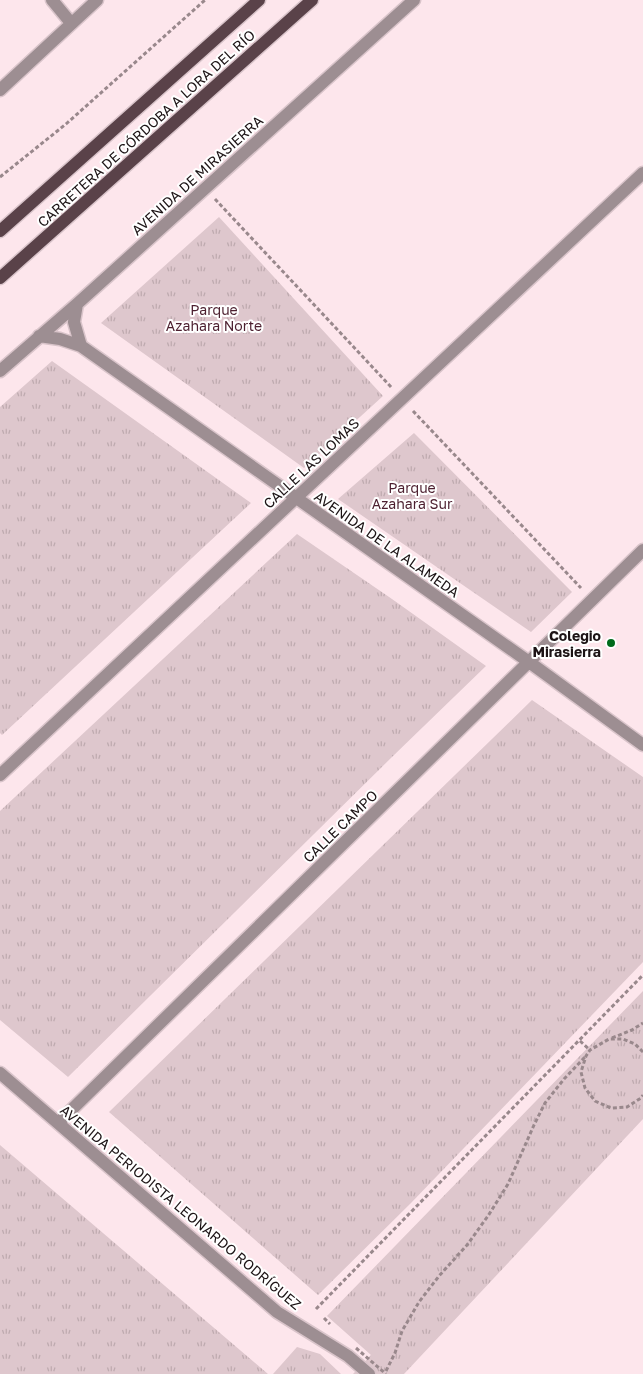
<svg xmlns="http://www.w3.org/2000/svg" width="643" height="1374" font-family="'Golos Text',sans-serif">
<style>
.grass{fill:url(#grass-tufts)}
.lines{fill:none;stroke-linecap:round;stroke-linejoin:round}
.minor-casing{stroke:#d9c4ca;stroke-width:15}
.major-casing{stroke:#d9c4ca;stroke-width:15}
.path{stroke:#99888c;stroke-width:3;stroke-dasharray:4 2.5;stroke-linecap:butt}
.minor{stroke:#9d8e92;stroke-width:12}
.major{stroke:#5a4249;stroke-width:12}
.path-bridge{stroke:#99888c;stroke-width:3;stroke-dasharray:4 2.5;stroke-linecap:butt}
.poi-dot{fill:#006b1b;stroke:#fff;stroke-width:2}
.labels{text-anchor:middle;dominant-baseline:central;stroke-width:4;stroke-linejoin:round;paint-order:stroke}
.street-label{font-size:14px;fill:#1c1315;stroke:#fff}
.park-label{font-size:14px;fill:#4c1f2f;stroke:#fff}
.poi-label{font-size:14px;font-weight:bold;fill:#1c1315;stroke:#fff;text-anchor:end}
</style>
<defs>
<pattern id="grass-tufts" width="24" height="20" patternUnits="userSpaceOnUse" patternTransform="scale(1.25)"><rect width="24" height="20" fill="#dec7cd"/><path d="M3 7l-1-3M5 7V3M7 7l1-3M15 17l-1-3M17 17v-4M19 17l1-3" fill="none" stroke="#beaaaf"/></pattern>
</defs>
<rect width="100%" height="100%" fill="#fde6ec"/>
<path class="grass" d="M219,217L383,396L304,468L101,323Z
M52,361L251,503L2,735L0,733V407Z
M414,433L572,592L531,632L338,499Z
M297,534L392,599L486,666L393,756L68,1077L0,1020V811Z
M532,700L643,777V962L411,1203L318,1295L109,1112Z
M643,991V1119L404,1374H353L371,1355L327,1316Z
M0,1145L268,1374H0Z
M297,1347L320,1354L341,1374H273Z"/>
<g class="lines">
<defs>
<path id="minor" d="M52,0L71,23
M0,90L97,0
M77,304L74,322L81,346
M39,336L60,339L81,346L529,662L643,745
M0,371L77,304L414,0
M0,775L643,173
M0,1073L277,1312L348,1356L369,1374
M58,1123L643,550"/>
<path id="major" d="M0,231L259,0
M0,278L312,0"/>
</defs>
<use href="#minor" class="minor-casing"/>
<use href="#major" class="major-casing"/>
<path class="path" d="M0,177L66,124L205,0
M215,199L392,388
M413,411L581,588
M612,1038L632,1030L643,1023
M580,1041L590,1050
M643,1052L635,1044L623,1039H609L590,1050L586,1056L581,1072L585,1088L595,1101L611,1108L627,1107L641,1098L643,1095
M316,1309L643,975
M324,1318L330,1324
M386,1371L395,1353L402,1331L419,1302L439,1276L467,1245L488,1216L508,1184L534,1125L545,1103L564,1079L586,1056"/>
<use href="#minor" class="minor"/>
<use href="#major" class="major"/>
<path class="path-bridge" d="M356,1348L386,1374"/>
</g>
<circle class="poi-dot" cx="611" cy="643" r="5"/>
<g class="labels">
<g class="street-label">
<text transform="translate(146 128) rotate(-42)">CARRETERA DE CÓRDOBA A LORA DEL RÍO</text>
<text transform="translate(197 175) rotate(-42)">AVENIDA DE MIRASIERRA</text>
<text transform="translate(311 463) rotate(-43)">CALLE LAS LOMAS</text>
<text transform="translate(387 544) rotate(35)">AVENIDA DE LA ALAMEDA</text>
<text transform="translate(340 826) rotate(-44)">CALLE CAMPO</text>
<text transform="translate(181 1207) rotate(40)">AVENIDA PERIODISTA LEONARDO RODRÍGUEZ</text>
</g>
<g class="park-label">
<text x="214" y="309">Parque<tspan x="214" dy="16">Azahara Norte</tspan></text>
<text x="412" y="487">Parque<tspan x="412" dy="16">Azahara Sur</tspan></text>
</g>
<g class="poi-label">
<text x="601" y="635">Colegio<tspan x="601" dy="16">Mirasierra</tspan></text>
</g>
</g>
</svg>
